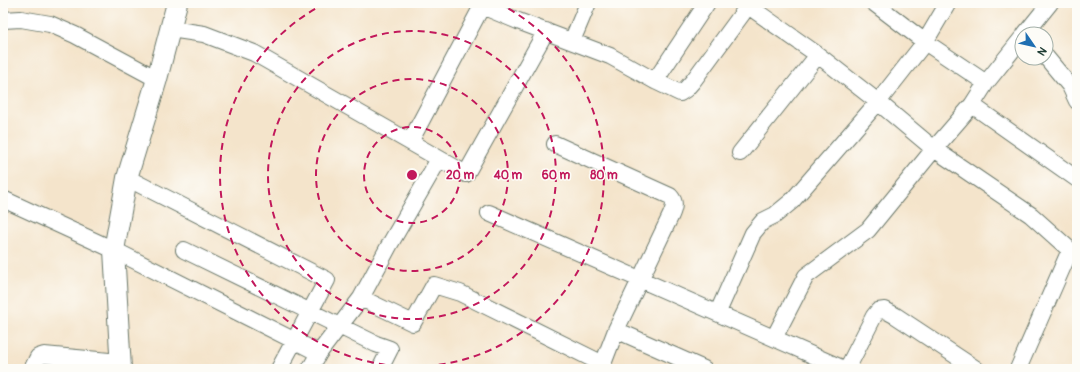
<svg xmlns="http://www.w3.org/2000/svg" width="1080" height="372" font-family="Pangolin,sans-serif">
<style>
.lines{fill:none;stroke-linecap:round;stroke-linejoin:round}
.minor-casing{stroke:#6a7769;stroke-width:18}
.tertiary-casing{stroke:#6a7769;stroke-width:22}
.minor{stroke:#fff;stroke-width:16}
.tertiary{stroke:#fff;stroke-width:20}
.ring{fill:none;stroke:#c2185b;stroke-width:2;stroke-dasharray:7 5}
.centre{fill:#c2185b;stroke:#fdfcf7;stroke-width:2}
.ring-label{font-size:12px;text-anchor:middle;font-weight:bold;fill:#c2185b;stroke:#fdfcf7;stroke-width:3;stroke-linejoin:round;paint-order:stroke}
</style>
<rect width="100%" height="100%" fill="#fdfcf7"/>
<filter id="ink" filterUnits="userSpaceOnUse"><feTurbulence type="fractalNoise" baseFrequency=".025" numOctaves="2"/><feDisplacementMap in="SourceGraphic" scale="8" xChannelSelector="R" yChannelSelector="G"/><feConvolveMatrix kernelMatrix="1 2 1 2 8 2 1 2 1" color-interpolation-filters="sRGB"/></filter>
<filter id="wash" filterUnits="userSpaceOnUse"><feTurbulence type="fractalNoise" baseFrequency=".012" numOctaves="4" result="noise"/><feDisplacementMap in="SourceGraphic" scale="16" xChannelSelector="R" yChannelSelector="G"/><feGaussianBlur stdDeviation="0.9" result="paint"/><feColorMatrix in="noise" values="0 0 0 0 0 0 0 0 0 0 0 0 0 0 0 0 0 1.4 0 .05"/><feComposite in="paint" operator="in"/></filter>
<g filter="url(#wash)">
<rect width="100%" height="100%" fill="#f4e4cb"/>
</g>
<g filter="url(#ink)">
<g class="lines">
<defs>
<path id="minor" d="M744,3L818,55L878,102L934,149L1031,215L1070,250L1077,255
M874,3L925,42L986,83
M3,20L21,19L50,24L75,35L157,79
M170,29L204,34L254,53L466,174L546,31
M1025,34L1050,3
M572,41L588,3
M1046,57L1070,86L1077,101
M655,81L707,3
M972,105L1077,179
M410,142L482,6L518,21L610,56L655,81L680,93L686,89L693,81L748,6
M555,144L670,196C676,202 674,208 671,215L616,330L601,369
M740,153L818,55
M127,178L327,280L279,369
M3,199L114,250L319,353
M489,213L844,369
M184,250L376,344L390,349L380,369
M361,298L413,323L434,285L460,293L603,364
M718,312L753,233L763,221L775,215L792,201L878,102L925,42L948,3
M616,330L704,369
M774,338L806,276L868,230L934,149L972,105L986,83L1022,38
M32,369L38,357L44,355L120,362
M310,369L319,353L361,298L390,244L439,159
M847,369L874,316L878,311L885,310L896,316L976,369
M1018,369L1070,250"/>
<path id="tertiary" d="M121,369L114,250L127,178L157,79L177,3"/>
</defs>
<use href="#minor" class="minor-casing"/>
<use href="#tertiary" class="tertiary-casing"/>
<use href="#minor" class="minor"/>
<use href="#tertiary" class="tertiary"/>
</g>
</g>
<g class="ring">
<circle cx="412" cy="175" r="48"/>
<circle cx="412" cy="175" r="96"/>
<circle cx="412" cy="175" r="144"/>
<path d="M498 3A192 192 0 1 1 326 3"/>
</g>
<circle cx="412" cy="175" r="6" class="centre"/>
<g class="ring-label">
<text x="460" y="179">20 m</text>
<text x="508" y="179">40 m</text>
<text x="556" y="179">60 m</text>
<text x="604" y="179">80 m</text>
</g>
<rect width="1080" height="372" fill="none" stroke="#fdfcf7" stroke-width="16"/>
<g transform="translate(1034 46) rotate(124)"><circle r="19" fill="#fdfcf7" stroke="#a4b0a9"/>
<path d="M0-3L7 15L0 10L-7 15Z" fill="#1f6fb2"/>
<text y="-6" font-size="11" font-weight="bold" text-anchor="middle" fill="#1f3d34">N</text>
</g>
</svg>
